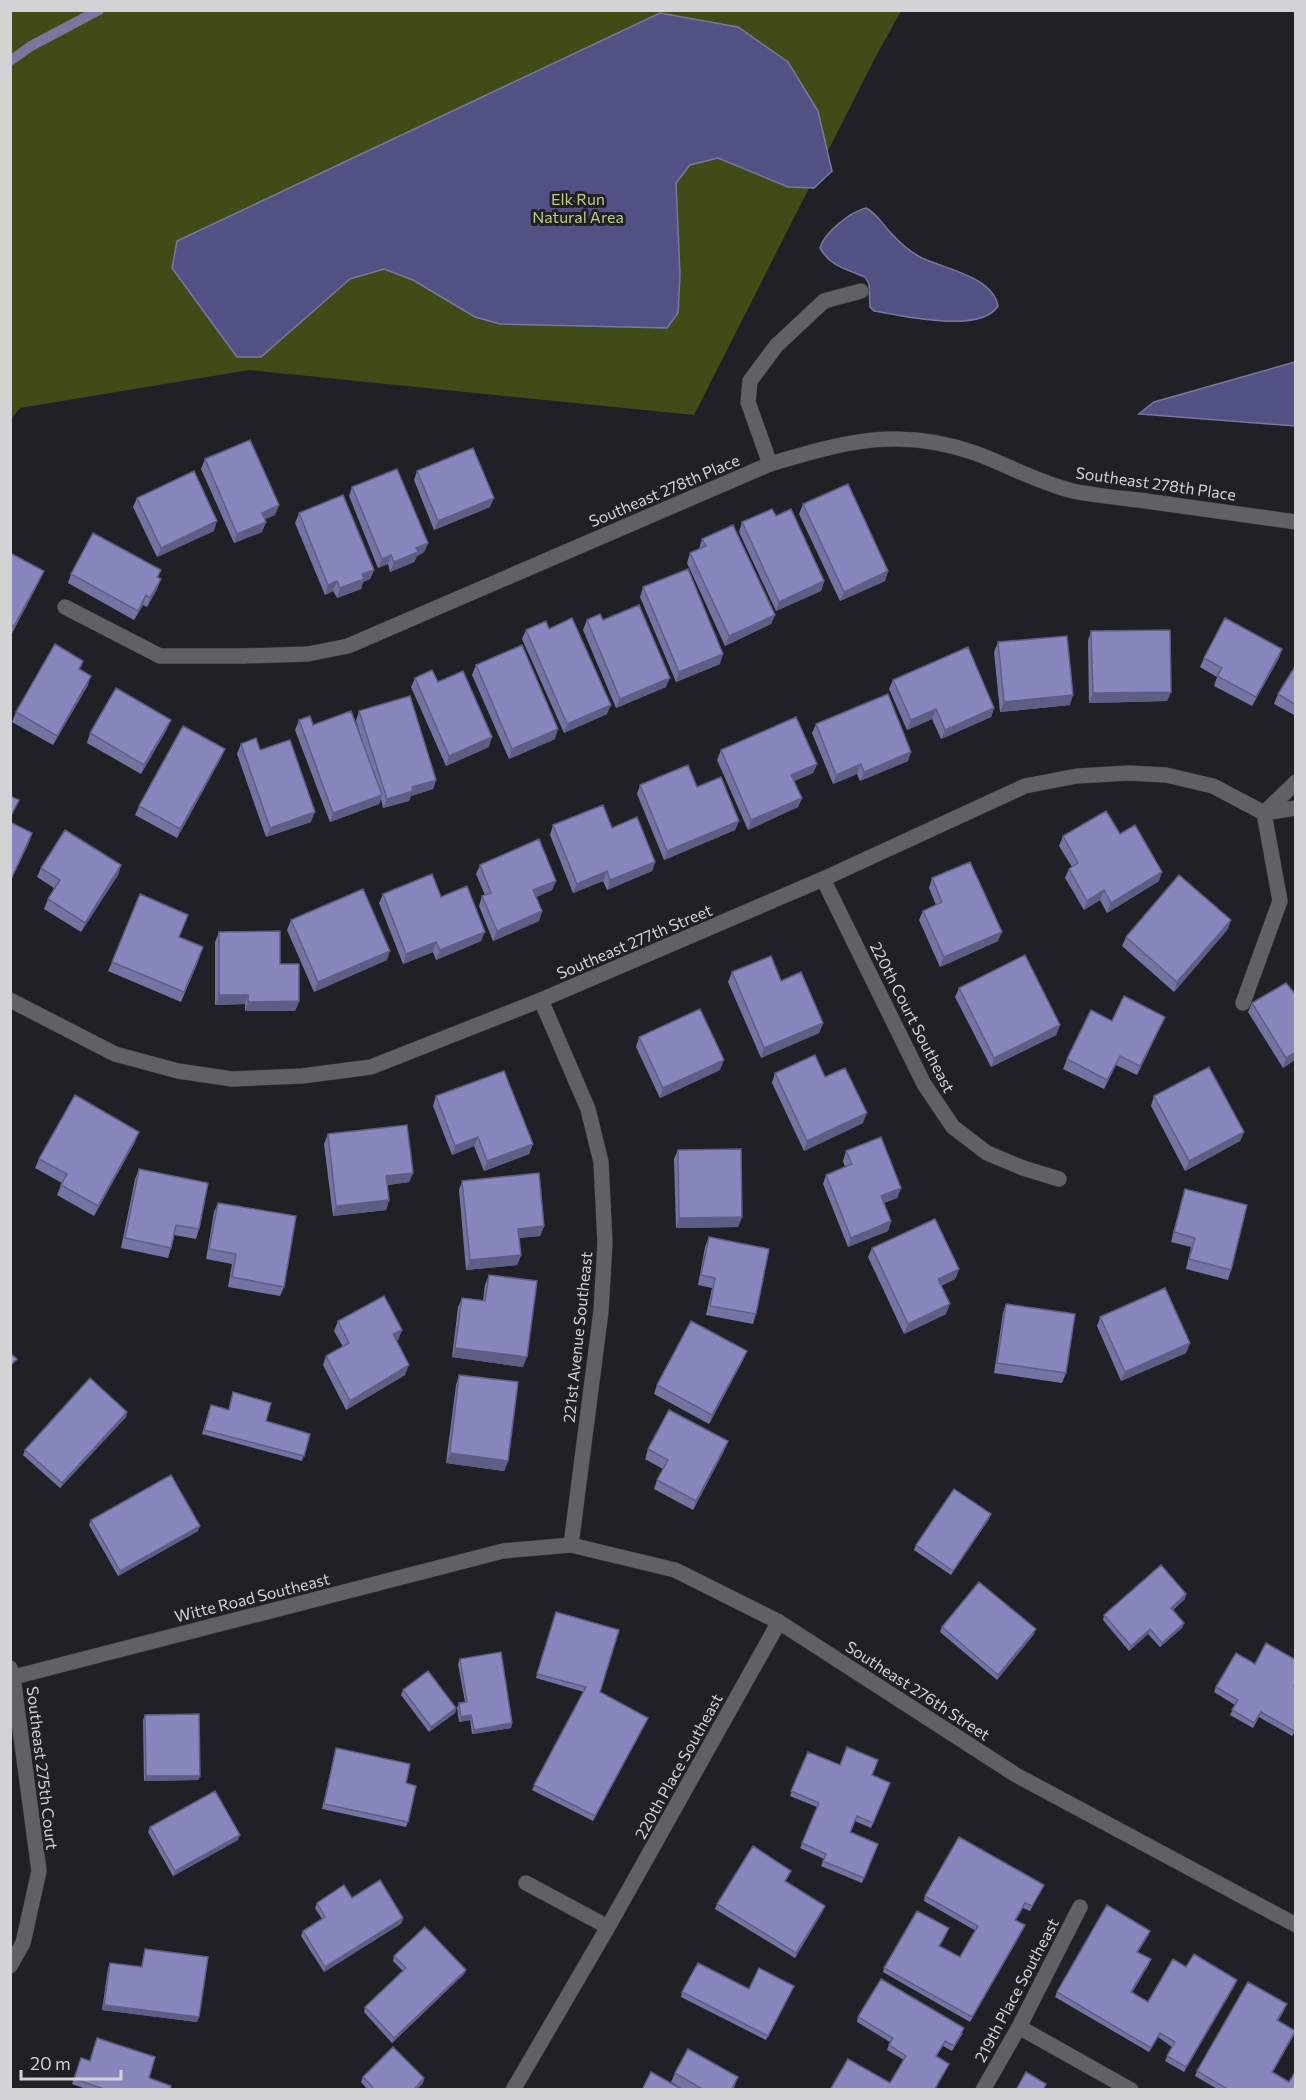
<svg xmlns="http://www.w3.org/2000/svg" width="1306" height="2100" font-family="Commissioner,sans-serif">
<style>
.green{fill:#404b18}
.water{fill:#525183;stroke:#79789c;stroke-width:1.5}
.lines{fill:none;stroke-linecap:round;stroke-linejoin:round}
.stream{stroke:#79789c;stroke-width:10}
.service-casing{stroke:#3a3a3f;stroke-width:16}
.minor-casing{stroke:#3a3a3f;stroke-width:16}
.tertiary-casing{stroke:#3a3a3f;stroke-width:16}
.service{stroke:#606167;stroke-width:15}
.minor{stroke:#606167;stroke-width:15}
.tertiary{stroke:#606167;stroke-width:15}
.wall{fill:#7474a3}
.shaded-wall{fill:#5e5e85}
.building{fill:#8787be;stroke:#5e5e85;stroke-width:1.5}
.labels{text-anchor:middle;dominant-baseline:central;stroke-width:6;stroke-linejoin:round;paint-order:stroke}
.park-label{font-size:16px;fill:#b9cf7b;stroke:#202026}
.street-label{font-size:16px;fill:#d3d3d6;stroke:#202026}
</style>
<rect width="100%" height="100%" fill="#202026"/>
<path class="green" d="M11,11H901L875,58L694,415L249,370L20,408L11,419Z"/>
<path class="water" d="M660,13L738,27L788,62L818,111L832,171L814,188L788,187L718,158L690,165L676,183L680,275L678,313L667,328L500,324L475,317L413,280L384,269L350,279L261,357H237L172,268L177,241Z
M866,208C876,213 882,223 889,231C898,241 910,252 922,258C946,269 993,277 998,306C981,334 902,316 874,311L870,307L869,284L865,277C845,268 832,268 820,248C824,233 850,212 866,208Z
M1295,362V426L1139,414L1154,402Z"/>
<g class="lines">
<path class="stream" d="M10,61L31,46L99,10"/>
<defs>
<path id="service" d="M770,464L748,402L750,381L776,346L824,301L861,291
M65,607L160,656H243
M1264,813L1296,808
M1243,1003L1280,901L1264,813L1296,782"/>
<path id="minor" d="M243,656L308,654L348,646L770,464C844,442 899,426 975,453C1008,465 1039,483 1073,491C1097,496 1122,498 1146,501C1196,508 1246,515 1296,522
M823,879L924,1084L953,1127L987,1153L1023,1168L1059,1179
M10,1000L115,1054L178,1071L232,1079L302,1076L371,1067L541,1000L823,879L1025,786L1077,776L1129,773L1166,775L1213,786L1264,813
M541,1000L588,1109L601,1162L605,1243L601,1311L571,1545
M10,1668L13,1677L39,1871L23,1943L10,1966
M526,1883L608,1927
M1019,2027L1131,2090
M513,2090L608,1927L779,1622
M983,2090L1019,2027L1080,1907"/>
<path id="tertiary" d="M10,1678L503,1551L571,1545L675,1570L779,1622L1016,1775L1296,1925"/>
</defs>
<use href="#service" class="service-casing"/>
<use href="#minor" class="minor-casing"/>
<use href="#tertiary" class="tertiary-casing"/>
<use href="#service" class="service"/>
<use href="#minor" class="minor"/>
<use href="#tertiary" class="tertiary"/>
</g>
<path class="wall" d="M205,459L279,505L275,515L265,519L266,522L262,532L234,543L201,469Z
M417,471L490,507L434,530L414,480Z
M352,487L428,543L424,552L417,556L414,562L390,572L388,564L378,568L349,496Z
M137,498L214,531L157,557L133,507Z
M803,504L888,571L885,581L840,601L799,514Z
M299,513L374,570L370,579L363,582L361,589L337,598L333,591L325,595L295,523Z
M776,516L824,581L821,591L776,611L739,532L742,522Z
M702,539L775,615L771,624L725,646L687,563L690,553L699,549Z
M10,553L40,580L11,635Z
M161,570L158,578L161,579L157,589L147,607L143,605L134,620L68,583L71,574Z
M643,587L720,664L676,682L640,597Z
M587,620H603L666,687L616,708L583,630Z
M549,629L607,714L564,733L522,639L526,630Z
M1091,631L1171,692L1167,701L1089,703L1088,641Z
M998,642L1070,705L1000,712L994,652Z
M1282,649L1279,658L1252,706L1214,686L1217,677L1200,667L1204,658Z
M83,661L80,669L88,685L53,745L12,722L16,712Z
M476,665L555,739L509,759L472,675Z
M1296,665V716L1274,704L1278,694Z
M415,678L438,682L489,747L446,766L411,687Z
M893,680L994,708L991,717L941,739L932,719L907,730L889,689Z
M359,711L436,780L433,789L411,796L409,801L383,808L381,799L379,804L330,822L295,730L299,720L362,740L356,721Z
M816,724L908,761L860,781L857,774L833,784L812,733Z
M167,729L141,774L87,743L90,733Z
M241,744L260,750L311,822L266,837L237,754Z
M225,749L221,758L177,838L135,815L139,806Z
M721,750L817,764L813,773L794,781L802,798L798,807L748,830L717,760Z
M640,785L697,787L739,821L735,830L664,860L637,794Z
M553,825L612,828L655,862L652,871L607,890L603,881L573,893L550,835Z
M1120,834L1159,881L1107,913L1100,900L1084,910L1065,878L1069,869L1072,867L1059,846L1063,836Z
M121,865L118,875L81,932L44,909L48,899L54,888L37,877L41,868Z
M480,865L556,881L552,890L536,897L542,911L539,921L493,941L479,906L482,896L485,895L476,874Z
M932,878L998,941L940,967L919,920L923,911L936,905L929,888Z
M383,894L441,897L481,941L436,960L433,952L403,964L379,903Z
M291,920L387,960L314,992L287,930Z
M1228,929L1174,992L1122,946L1126,937Z
M219,932L280,964L299,1001L295,1011H245V1004L215,1005V942Z
M200,957L181,1002L108,971L112,962Z
M732,972L781,981L823,1023L819,1033L761,1058L728,982Z
M959,988L1060,1025L1056,1035L991,1067L955,997Z
M1252,1003L1296,1059L1283,1068L1248,1012Z
M1165,1017L1161,1026L1137,1075L1116,1065L1104,1089L1063,1069L1067,1059Z
M639,1037L720,1070L660,1098L636,1047Z
M775,1073L825,1077L863,1123L804,1151L772,1083Z
M436,1096L533,1144L529,1154L484,1171L474,1146L452,1155L433,1106Z
M1154,1096L1244,1132L1240,1141L1185,1171L1151,1106Z
M328,1134L413,1173L409,1182L387,1185L389,1200L386,1210L333,1216L324,1144Z
M135,1142L94,1216L57,1195L62,1183L35,1168L39,1159Z
M678,1150L742,1217L738,1227L676,1228L674,1159Z
M846,1151L901,1188L897,1198L884,1203L891,1221L888,1231L848,1247L823,1184L826,1175L845,1167L843,1161Z
M139,1169L199,1229L196,1239L174,1235L171,1248L168,1258L121,1248L135,1179Z
M462,1181L544,1226L540,1236L519,1238L521,1255L517,1265L466,1270L459,1190Z
M1185,1189L1231,1270L1228,1280L1186,1269L1191,1247L1171,1242L1182,1199Z
M218,1203L284,1287L280,1296L228,1287L232,1264L206,1259L214,1212Z
M709,1237L756,1314L753,1324L706,1315L712,1288L698,1285L705,1247Z
M872,1248L959,1269L955,1279L941,1286L946,1314L904,1334L868,1257Z
M489,1275L523,1367L452,1357L458,1307L462,1298L483,1300L485,1285Z
M1006,1304L1066,1373L1062,1383L994,1373L1003,1313Z
M1100,1317L1190,1343L1186,1353L1121,1381L1097,1326Z
M338,1321L402,1330L398,1340H396L405,1375L346,1410L323,1365L326,1356L343,1347L334,1331Z
M747,1351L743,1360L709,1424L654,1394L657,1385Z
M459,1375L508,1461L504,1471L446,1463L456,1385Z
M209,1410L266,1421L310,1434L302,1461L202,1434Z
M127,1412L126,1417L60,1488L23,1455L25,1450Z
M728,1441L724,1451L693,1510L654,1489L657,1480L663,1469L645,1459L648,1449Z
M991,1514L989,1519L951,1575L914,1550L916,1545Z
M91,1520L198,1531L118,1576L89,1525Z
M1185,1599L1173,1610L1184,1623L1182,1628L1160,1647L1148,1634L1129,1651L1103,1620L1104,1615Z
M556,1612L600,1692L648,1718L593,1821L532,1790L584,1692L536,1678Z
M942,1627L1034,1634L997,1680L940,1632Z
M460,1659L512,1723L511,1728L472,1734L470,1720L459,1722L457,1708L459,1703L465,1702L458,1664Z
M1216,1687H1296V1730L1292,1736L1259,1717L1253,1728L1230,1715L1235,1705L1214,1692Z
M403,1690L456,1708L455,1713L429,1732L401,1695Z
M145,1715L200,1776L198,1780L144,1781L143,1720Z
M336,1748L406,1783L408,1822L406,1827L322,1809Z
M808,1752L840,1765L872,1775L888,1788L871,1828L855,1821L851,1832L878,1844L862,1883L821,1866L824,1859L800,1848L817,1807L790,1796Z
M150,1827L238,1840L173,1876L148,1832Z
M791,1871L785,1881L823,1911L795,1958L715,1909L717,1904Z
M1044,1885L1030,1911L1023,1908L1016,1920L1025,1925L1023,1930L970,2022L883,1972L884,1968L947,1933L940,1946L960,1957L976,1931L924,1901L925,1896Z
M352,1898L402,1923L324,1972L301,1936L303,1931L322,1919L315,1908L317,1903Z
M1150,1931L1148,1936L1138,1952L1149,1964L1132,1993L1148,2002L1186,1967L1235,1985L1184,2072L1165,2061L1172,2047L1158,2037L1149,2052L1055,1997L1057,1992Z
M145,1949L199,2017L197,2022L102,2010L108,1968L110,1963L141,1967Z
M394,1956L464,1974L392,2043L364,2012L365,2007L403,1971L393,1961Z
M749,1989L792,1991L766,2040L681,1997L682,1992Z
M1285,2009L1278,2021L1294,2035L1273,2072L1289,2082L1296,2090H1219L1195,2076L1197,2071Z
M858,2017L963,2033L952,2051L943,2046L936,2057L949,2064L935,2090H830L890,2083L904,2060L887,2050L890,2042L857,2022Z
M81,2058L149,2078L170,2090H89L72,2084Z
M675,2073L738,2077L733,2090H684L671,2082Z
M363,2077L424,2078L423,2083L416,2090H368L361,2082Z"/>
<path class="shaded-wall" d="M494,498L490,507L434,530L438,521Z
M279,505L275,515L258,522L262,513Z
M217,521L214,531L157,557L161,548Z
M266,522L262,532L234,543L237,534Z
M428,543L424,552L417,556L414,562L390,572L394,562L416,548Z
M391,555L388,564L378,568L382,559Z
M374,570L370,579L363,582L361,589L337,598L340,588L362,574Z
M44,571L40,580L11,635L14,626Z
M888,571L885,581L840,601L844,592Z
M161,579L157,589L147,607L150,598Z
M337,581L333,591L325,595L328,585Z
M824,581L821,591L776,611L779,602Z
M146,595L143,605L134,620L138,611Z
M775,615L771,624L725,646L729,636Z
M1282,649L1279,658L1252,706L1256,697Z
M723,654L720,664L676,682L679,672Z
M91,676L88,685L53,745L57,736Z
M670,678L666,687L616,708L620,699Z
M1171,692L1167,701L1089,703L1093,693Z
M1073,695L1070,705L1000,712L1004,702Z
M611,705L607,714L564,733L567,724Z
M994,708L991,717L941,739L945,730Z
M936,709L932,719L907,730L911,720Z
M171,720L167,729L141,774L144,765Z
M558,729L555,739L509,759L512,749Z
M492,737L489,747L446,766L449,756Z
M225,749L221,758L177,838L180,829Z
M911,752L908,761L860,781L864,772Z
M817,764L813,773L788,784L791,775Z
M861,764L857,774L833,784L836,775Z
M436,780L433,789L411,796L409,801L383,808L387,799L412,787Z
M382,795L379,804L330,822L333,813Z
M802,798L798,807L748,830L751,820Z
M315,812L311,822L266,837L270,828Z
M739,821L735,830L664,860L667,851Z
M32,833L29,843L10,882V880Z
M655,862L652,871L607,890L610,880Z
M121,865L118,875L81,932L85,923Z
M607,871L603,881L573,893L577,884Z
M1162,872L1159,881L1107,913L1111,903Z
M556,881L552,890L530,900L533,890Z
M1104,890L1100,900L1084,910L1087,901Z
M542,911L539,921L493,941L497,931Z
M1231,920L1228,929L1174,992L1177,982Z
M485,932L481,941L436,960L440,950Z
M1002,932L998,941L940,967L944,957Z
M436,942L433,952L403,964L406,954Z
M390,951L387,960L314,992L318,982Z
M219,995H248L245,1004L215,1005Z
M299,1001L295,1011H245L248,1002Z
M1165,1017L1161,1026L1137,1075L1140,1066Z
M823,1023L819,1033L761,1058L764,1048Z
M1060,1025L1056,1035L991,1067L994,1058Z
M1296,1052V1059L1283,1068L1286,1058Z
M1120,1056L1116,1065L1104,1089L1107,1080Z
M724,1060L720,1070L660,1098L663,1088Z
M867,1113L863,1123L804,1151L807,1141Z
M139,1132L135,1142L94,1216L98,1206Z
M1244,1132L1240,1141L1185,1171L1189,1161Z
M478,1137L474,1146L452,1155L455,1146Z
M533,1144L529,1154L484,1171L487,1161Z
M413,1173L409,1182L383,1186L386,1176Z
M901,1188L897,1198L878,1205L881,1196Z
M389,1200L386,1210L333,1216L336,1206Z
M742,1217L738,1227L676,1228L679,1218Z
M891,1221L888,1231L848,1247L851,1238Z
M544,1226L540,1236L515,1238L518,1229Z
M521,1255L517,1265L466,1270L470,1260Z
M959,1269L955,1279L934,1289L938,1279Z
M950,1304L946,1314L904,1334L908,1324Z
M402,1330L398,1340L390,1343L393,1334Z
M1190,1343L1186,1353L1121,1381L1125,1372Z
M455,1348L527,1357L523,1367L452,1357Z
M747,1351L743,1360L709,1424L712,1415Z
M409,1365L405,1375L346,1410L350,1401Z
M127,1412L126,1417L60,1488L62,1483Z
M728,1441L724,1451L693,1510L696,1501Z
M450,1453L508,1461L504,1471L446,1463Z
M991,1514L989,1519L951,1575L953,1571Z
M200,1526L198,1531L118,1576L120,1571Z
M1186,1594L1185,1599L1169,1613L1171,1608Z
M1184,1623L1182,1628L1160,1647L1162,1643Z
M1036,1629L1034,1634L997,1680L998,1675Z
M1150,1629L1148,1634L1129,1651L1131,1646Z
M456,1708L455,1713L429,1732L431,1727Z
M471,1715L470,1720L459,1722L461,1717Z
M648,1718L646,1723L593,1821L595,1816Z
M512,1723L511,1728L472,1734L474,1730Z
M146,1776H200L198,1780L144,1781Z
M240,1835L238,1840L173,1876L175,1871Z
M825,1906L823,1911L795,1958L796,1953Z
M403,1918L402,1923L324,1972L325,1967Z
M1025,1925L1023,1930L970,2022L972,2017Z
M1151,1959L1149,1964L1129,1997L1131,1992Z
M466,1970L464,1974L392,2043L394,2038Z
M1237,1980L1235,1985L1184,2072L1186,2067Z
M104,2005L199,2017L197,2022L102,2010Z
M1295,2031L1294,2035L1270,2076L1272,2072Z
M424,2078L423,2083L416,2090H413Z"/>
<path class="building" d="M250,440L279,505L262,513L266,522L237,534L205,459Z
M473,448L494,498L438,521L417,471Z
M397,469L428,543L416,548L418,552L394,562L391,555L382,559L352,487Z
M194,471L217,521L161,548L137,498Z
M848,484L888,571L844,592L803,504Z
M343,495L374,570L362,574L364,579L340,588L337,581L328,585L299,513Z
M772,509L776,516L791,509L824,581L779,602L742,522Z
M733,525L775,615L729,636L690,553L706,546L702,539Z
M93,533L161,570L157,577L161,579L150,598L146,595L138,611L71,574Z
M10,553L44,571L14,626L10,624Z
M688,569L723,654L679,672L643,587Z
M639,605L670,678L620,699L587,620L600,614L603,620Z
M572,618L611,705L567,724L526,630L546,621L549,629Z
M1225,618L1282,649L1256,697L1217,676L1222,668L1204,658Z
M1170,630L1171,692L1093,693L1091,631Z
M1067,636L1073,695L1004,702L998,642Z
M55,644L83,661L79,669L91,676L57,736L16,712Z
M522,645L558,729L512,749L476,665Z
M968,647L994,708L945,730L936,709L911,720L893,680Z
M1296,665V705L1278,694Z
M432,670L438,682L463,671L492,737L449,756L415,678Z
M116,688L171,720L144,765L90,733Z
M888,694L911,752L864,772L861,764L836,775L816,724Z
M410,696L436,780L412,787L413,791L387,799L359,711Z
M351,711L382,795L333,813L299,720L310,716L313,725Z
M796,717L817,764L791,775L802,798L751,820L721,750Z
M183,726L225,749L180,829L139,806Z
M256,738L260,750L290,740L315,812L270,828L241,744Z
M688,765L697,787L721,777L739,821L667,851L640,785Z
M10,796L19,800L10,818Z
M603,805L612,828L637,817L655,862L610,880L607,871L577,884L553,825Z
M1106,811L1120,834L1135,825L1162,872L1111,903L1104,890L1087,901L1069,869L1078,863L1063,836Z
M10,822L32,833L12,877H10Z
M65,830L121,865L85,923L48,899L60,880L41,868Z
M539,839L556,881L533,890L542,911L497,931L482,896L491,893L480,865Z
M970,862L1002,932L944,957L923,911L942,902L932,878Z
M432,874L441,897L467,886L485,932L440,950L436,942L406,954L383,894Z
M1179,875L1231,920L1177,982L1126,937Z
M363,889L390,951L318,982L291,920Z
M140,894L188,915L179,937L203,947L184,992L112,962Z
M280,931V964H299V1001L248,1002V995H219V932Z
M1025,955L1060,1025L994,1058L959,988Z
M771,956L781,981L801,972L823,1023L764,1048L732,972Z
M1286,983L1296,995V1052L1286,1058L1252,1003Z
M1124,996L1165,1017L1140,1066L1120,1056L1107,1080L1067,1059L1091,1010L1112,1021Z
M700,1009L724,1060L663,1088L639,1037Z
M815,1055L825,1077L845,1068L867,1113L807,1141L775,1073Z
M1209,1067L1244,1132L1189,1161L1154,1096Z
M504,1071L533,1144L487,1161L478,1137L455,1146L436,1096Z
M75,1095L139,1132L98,1206L61,1185L67,1174L39,1159Z
M407,1125L413,1173L386,1176L389,1200L336,1206L328,1134Z
M881,1137L901,1188L881,1196L891,1221L851,1238L826,1175L852,1164L846,1151Z
M741,1149L742,1217L679,1218L678,1150Z
M139,1169L208,1183L199,1229L176,1225L171,1248L125,1238Z
M539,1173L544,1226L518,1229L521,1255L470,1260L462,1181Z
M1185,1189L1247,1205L1231,1270L1189,1259L1195,1238L1174,1232Z
M218,1203L296,1216L284,1287L232,1277L236,1254L209,1249Z
M935,1219L959,1269L938,1279L950,1304L908,1324L872,1248Z
M709,1237L769,1249L756,1314L710,1306L715,1278L701,1275Z
M489,1275L537,1281L527,1357L455,1348L462,1298L485,1301Z
M1165,1288L1190,1343L1125,1372L1100,1317Z
M384,1296L402,1330L393,1334L409,1365L350,1401L326,1356L349,1343L338,1321Z
M1006,1304L1075,1314L1066,1373L997,1363Z
M691,1321L747,1351L712,1415L657,1385Z
M10,1353L17,1359L10,1366Z
M459,1375L518,1382L508,1461L450,1453Z
M90,1378L127,1412L62,1483L25,1450Z
M233,1392L271,1403L266,1421L310,1434L304,1456L204,1430L211,1405L229,1410Z
M669,1410L728,1441L696,1501L657,1480L668,1460L648,1449Z
M171,1475L200,1526L120,1571L91,1520Z
M954,1489L991,1514L953,1571L916,1545Z
M1161,1565L1186,1594L1171,1608L1184,1623L1162,1643L1150,1629L1131,1646L1104,1615Z
M979,1582L1036,1629L998,1675L942,1627Z
M556,1612L619,1630L600,1692L648,1718L595,1816L534,1785L586,1687L537,1674Z
M1266,1643L1296,1660V1683L1294,1686L1296,1687V1728L1294,1731L1261,1712L1254,1723L1232,1710L1238,1700L1216,1687L1236,1653L1255,1664Z
M501,1652L512,1723L474,1730L471,1715L461,1717L459,1703L467,1702L460,1659Z
M428,1671L456,1708L431,1727L403,1690Z
M199,1714L200,1776H146L145,1715Z
M847,1747L878,1760L872,1775L890,1783L873,1823L857,1816L850,1832L878,1844L864,1878L823,1861L826,1854L802,1843L819,1803L791,1791L808,1752L840,1765Z
M336,1748L410,1764L406,1783L416,1786L408,1822L324,1804Z
M215,1791L240,1835L175,1871L150,1827Z
M959,1837L1044,1885L1032,1906L1025,1903L1015,1920L1025,1925L972,2017L884,1968L917,1911L949,1928L939,1946L960,1957L978,1926L925,1896Z
M753,1846L791,1871L785,1881L825,1906L796,1953L717,1904Z
M380,1880L403,1918L325,1967L303,1931L325,1917L317,1903L344,1885L352,1898Z
M1107,1905L1150,1931L1137,1952L1151,1959L1131,1992L1148,2002L1173,1959L1186,1967L1194,1954L1237,1980L1186,2067L1167,2056L1175,2042L1160,2033L1151,2048L1057,1992Z
M425,1927L466,1970L394,2038L365,2007L406,1968L394,1956Z
M145,1949L208,1957L199,2017L104,2005L110,1963L142,1967Z
M698,1963L749,1989L759,1968L794,1986L768,2036L682,1992Z
M881,1979L964,2028L954,2046L945,2041L936,2056L949,2064L934,2090H830L848,2059L890,2083L906,2056L889,2045L893,2038L858,2017Z
M1248,1982L1287,2004L1277,2020L1295,2031L1272,2072L1289,2082L1296,2071V2090H1229L1197,2071Z
M97,2038L155,2057L149,2078L171,2086L170,2090H107L74,2079L81,2058L90,2061Z
M393,2047L424,2078L413,2090H375L363,2077Z
M688,2049L738,2077L731,2090H704L675,2073Z
M651,2072L683,2090H642Z
M1026,2072L1046,2084L1043,2090H1016Z"/>
<g class="labels">
<g class="park-label">
<text x="578" y="198">Elk Run<tspan x="578" dy="18">Natural Area</tspan></text>
</g>
<g class="street-label">
<text transform="translate(1156 483) rotate(8)">Southeast 278th Place</text>
<text transform="translate(664 490) rotate(-23)">Southeast 278th Place</text>
<text transform="translate(634 941) rotate(-23)">Southeast 277th Street</text>
<text transform="translate(913 1017) rotate(63)">220th Court Southeast</text>
<text transform="translate(577 1337) rotate(-84)">221st Avenue Southeast</text>
<text transform="translate(252 1597) rotate(-14)">Witte Road Southeast</text>
<text transform="translate(918 1690) rotate(33)">Southeast 276th Street</text>
<text transform="translate(678 1766) rotate(-61)">220th Place Southeast</text>
<text transform="translate(43 1768) rotate(83)">Southeast 275th Court</text>
<text transform="translate(1016 1990) rotate(-62)">219th Place Southeast</text>
</g>
</g>
<rect width="1306" height="2100" fill="none" stroke="#d3d3d6" stroke-width="24"/>
<path d="M21 2070v9h100v-9" fill="none" stroke="#d3d3d6" stroke-width="3"/>
<text x="30" y="2070" font-size="18" fill="#d3d3d6" stroke="#202026" stroke-width="4.5" paint-order="stroke">20 m</text>
</svg>
